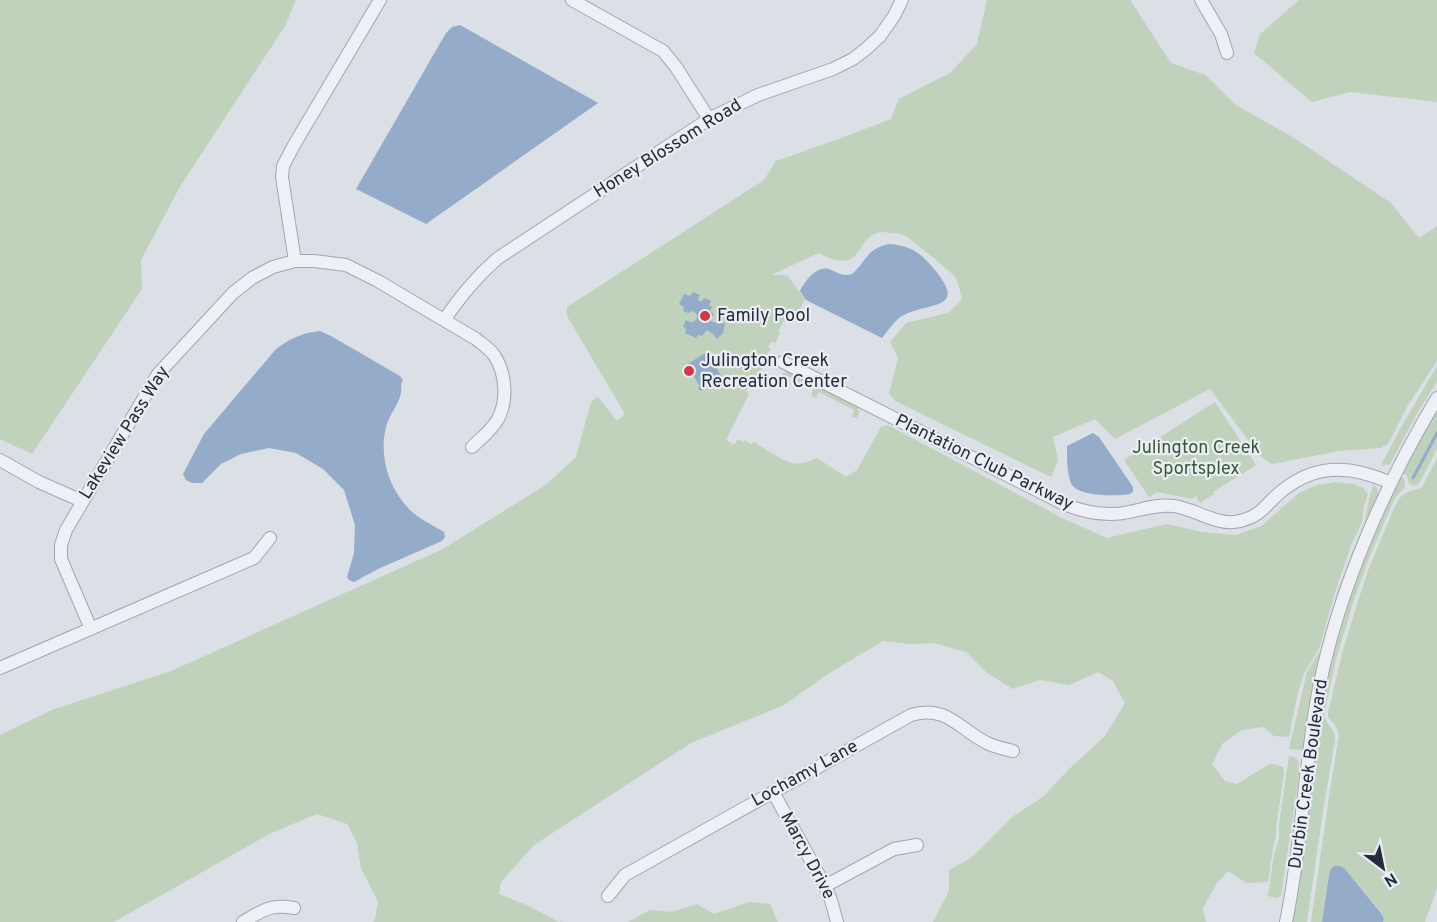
<svg xmlns="http://www.w3.org/2000/svg" width="1437" height="922" font-family="Overpass,sans-serif">
<style>
.green{fill:#c0d1bc}
.water{fill:#94abc9}
.lines{fill:none;stroke-linecap:round;stroke-linejoin:round}
.stream{stroke:#94abc9;stroke-width:3}
.minor-casing{stroke:#a1a6b0;stroke-width:14}
.minor{stroke:#eef0f5;stroke-width:12}
.poi-dot{fill:#d43847;stroke:#eaeef4;stroke-width:2}
.labels{text-anchor:middle;dominant-baseline:central;stroke-width:4.5;stroke-linejoin:round;paint-order:stroke}
.street-label{font-size:18px;fill:#252c3d;stroke:#eaeef4}
.poi-label{font-size:18px;fill:#252c3d;stroke:#eaeef4;text-anchor:start}
.park-label{font-size:18px;fill:#375931;stroke:#eaeef4}
</style>
<rect width="100%" height="100%" fill="#dbdfe6"/>
<path class="green" d="M0,0H296L285,26L181,185L141,260L142,289L32,454L0,439Z
M987,0H1130L1171,63L1205,75L1236,105L1294,138L1391,203L1419,238L1437,226V361L1408,405L1388,444L1381,448L1339,451L1272,464L1260,456L1210,389L1115,439L1095,419L1053,437L1058,460L1051,477L897,402L889,394L898,358L890,342L906,323L948,313L962,299C960,293 959,282 955,277C953,273 907,236 904,235C901,234 883,232 881,232C852,238 866,277 818,253L772,275H787L805,299L796,317L788,313L778,332L780,333L775,343L771,342L768,347L771,348L764,361L762,360L759,365L763,367L758,378L753,376L746,392L749,394L726,440L734,445L738,439L743,442L744,440L751,444L754,442C763,447 782,461 793,463C801,465 810,461 817,458L846,477L857,470L881,427L888,425L1064,519L1107,538L1167,524L1202,532L1236,535L1261,526L1299,493L1317,485L1336,482L1354,484L1363,488L1368,494L1364,506L1362,522L1351,546L1336,589L1319,649L1304,673L1297,696L1289,737L1274,736L1263,727L1242,730L1223,743L1212,764L1225,781L1237,784L1271,763L1283,767L1284,772L1276,828V837L1274,842L1268,882L1246,883L1228,871L1216,884L1203,908L1206,922H933L949,891V870L971,858L1012,817L1044,796L1068,770L1105,736L1125,703L1113,681L1098,672L1069,685L1039,680L1013,689L987,673L966,652L934,643L910,644L883,641L831,672L784,705L691,743L534,845L501,882L499,894L529,906L557,921L565,922H373L375,920L378,902L361,868L357,843L347,824L317,814L269,834L114,922H0V735L52,710L171,671L443,549L547,484L576,457L591,402L598,397L617,421L625,414L567,316V307L764,180L776,161L847,136L891,119L899,99L950,73L977,44Z
M1299,0H1437V102L1350,92L1312,102L1254,53L1260,34Z
M1437,366V381L1418,412L1391,462L1389,465L1386,464L1382,466L1381,465L1401,427Z
M787,371L858,406L859,415L856,418L852,417L854,410L819,392L816,398L811,396L813,389L788,376L784,382L781,381V375Z
M1215,402L1256,465L1213,492L1214,494L1200,503L1196,496L1192,499L1157,492L1149,497L1124,460Z
M1437,408V449L1420,482L1416,486L1409,484L1407,476L1402,472Z
M1437,458V888L1425,922H1383L1384,919L1381,912L1344,868L1329,875L1322,922H1311L1330,790L1339,735L1336,727L1328,717V713L1342,654L1358,601L1369,568L1395,506C1404,489 1408,494 1422,487Z
M1400,476L1404,478L1405,485L1404,488L1395,498L1369,558L1353,603L1336,659L1324,715C1326,726 1336,728 1335,740L1323,811L1307,922H1291L1318,722C1333,637 1362,553 1400,476Z
M1373,484L1377,488L1379,495L1306,728L1303,750L1289,749L1307,672L1320,651L1337,593L1354,547L1365,522L1367,508Z
M1289,756C1296,757 1300,759 1298,767L1300,768L1281,896L1276,898L1268,896L1274,855L1279,838V825Z
M749,902L770,904L778,922H628L650,910L672,912L697,904L714,914Z"/>
<path class="water" d="M460,25L598,103L426,224L356,189L446,33L452,27Z
M889,244C912,246 921,253 935,270C968,310 929,302 904,315C895,319 889,330 882,338L806,300L800,291C805,281 816,266 829,269C837,272 842,277 852,274C867,261 866,249 889,244Z
M693,292L700,295L698,299L699,301H702L704,298L711,301L709,305L712,307L710,311L714,314L711,318V321L718,324L725,323L723,333L717,339L713,334L707,330L702,336L698,335L696,338L685,333L686,329L683,326L686,320L690,322H694L697,318V315L693,311L688,313L683,311L684,307L679,304L684,294L690,296Z
M320,331L331,336L400,376L403,380C400,385 402,387 401,393C399,404 389,415 386,427C379,456 388,487 409,509C418,518 432,525 444,532L445,537L442,541L378,569L354,582L349,580L347,577L354,553L355,525L344,490L323,469L296,453L269,448L241,454L221,464L202,483H192L186,480L183,474L204,434L276,349C291,338 302,333 320,331Z
M707,352L722,377L700,391L698,387L700,386L686,365Z
M1093,433L1099,437L1133,487V492L1130,494C1117,496 1082,497 1073,486C1067,479 1067,458 1067,448V446Z
M1334,866H1340L1344,868L1381,913L1384,919L1383,922H1322L1329,875L1331,869Z"/>
<g class="lines">
<path class="stream" d="M1413,478L1437,433"/>
<defs>
<path id="minor" d="M572,0L663,51L676,67L709,119
M1201,0L1221,34L1227,53
M295,261L282,177L283,166L294,145L380,0
M444,320C461,296 476,277 498,258L709,119L758,95L833,69L853,59L866,49L880,36L894,16L902,0
M783,362L1066,505C1087,513 1107,517 1129,512C1144,509 1158,504 1174,506C1196,509 1218,527 1240,521C1260,516 1263,508 1276,496C1312,463 1348,464 1391,483
M0,460L39,482L82,501
M91,629L61,559V545L66,530L158,374L233,293L252,278L273,267L295,261H314L346,265L378,281L476,339C482,344 490,349 494,355C506,373 508,400 498,419C492,430 481,438 472,447
M0,668L254,558L270,538
M773,792L825,886L831,900L837,922
M825,886L894,849L917,845
M608,896L625,875L911,715C948,704 960,731 989,744C996,747 1005,749 1013,751
M243,922C263,910 270,904 294,908
M1286,922C1302,845 1304,765 1319,688C1339,588 1385,485 1437,398"/>
</defs>
<use href="#minor" class="minor-casing"/>
<use href="#minor" class="minor"/>
</g>
<g class="poi-dot">
<circle cx="705" cy="316" r="6"/>
<circle cx="689" cy="371" r="6"/>
</g>
<g class="labels">
<g class="street-label">
<text transform="translate(668 149) rotate(-32)">Honey Blossom Road</text>
<text transform="translate(125 433) rotate(-58)">Lakeview Pass Way</text>
<text transform="translate(984 463) rotate(26)">Plantation Club Parkway</text>
<text transform="translate(805 774) rotate(-29)">Lochamy Lane</text>
<text transform="translate(1309 774) rotate(-82)">Durbin Creek Boulevard</text>
<text transform="translate(807 856) rotate(62)">Marcy Drive</text>
</g>
<g class="poi-label">
<text x="717" y="316">Family Pool</text>
<text x="701" y="361">Julington Creek<tspan x="701" dy="21">Recreation Center</tspan></text>
</g>
<g class="park-label">
<text x="1196" y="448">Julington Creek<tspan x="1196" dy="21">Sportsplex</tspan></text>
</g>
</g>
<g transform="translate(1383 868) rotate(148)" stroke="#eaeef4" stroke-width="4.5" paint-order="stroke">
<path d="M0-4.5L10 22L0 15L-10 22Z" fill="#252c3d"/>
<text y="-9" font-size="16" font-weight="bold" text-anchor="middle" fill="#252c3d">N</text>
</g>
</svg>
